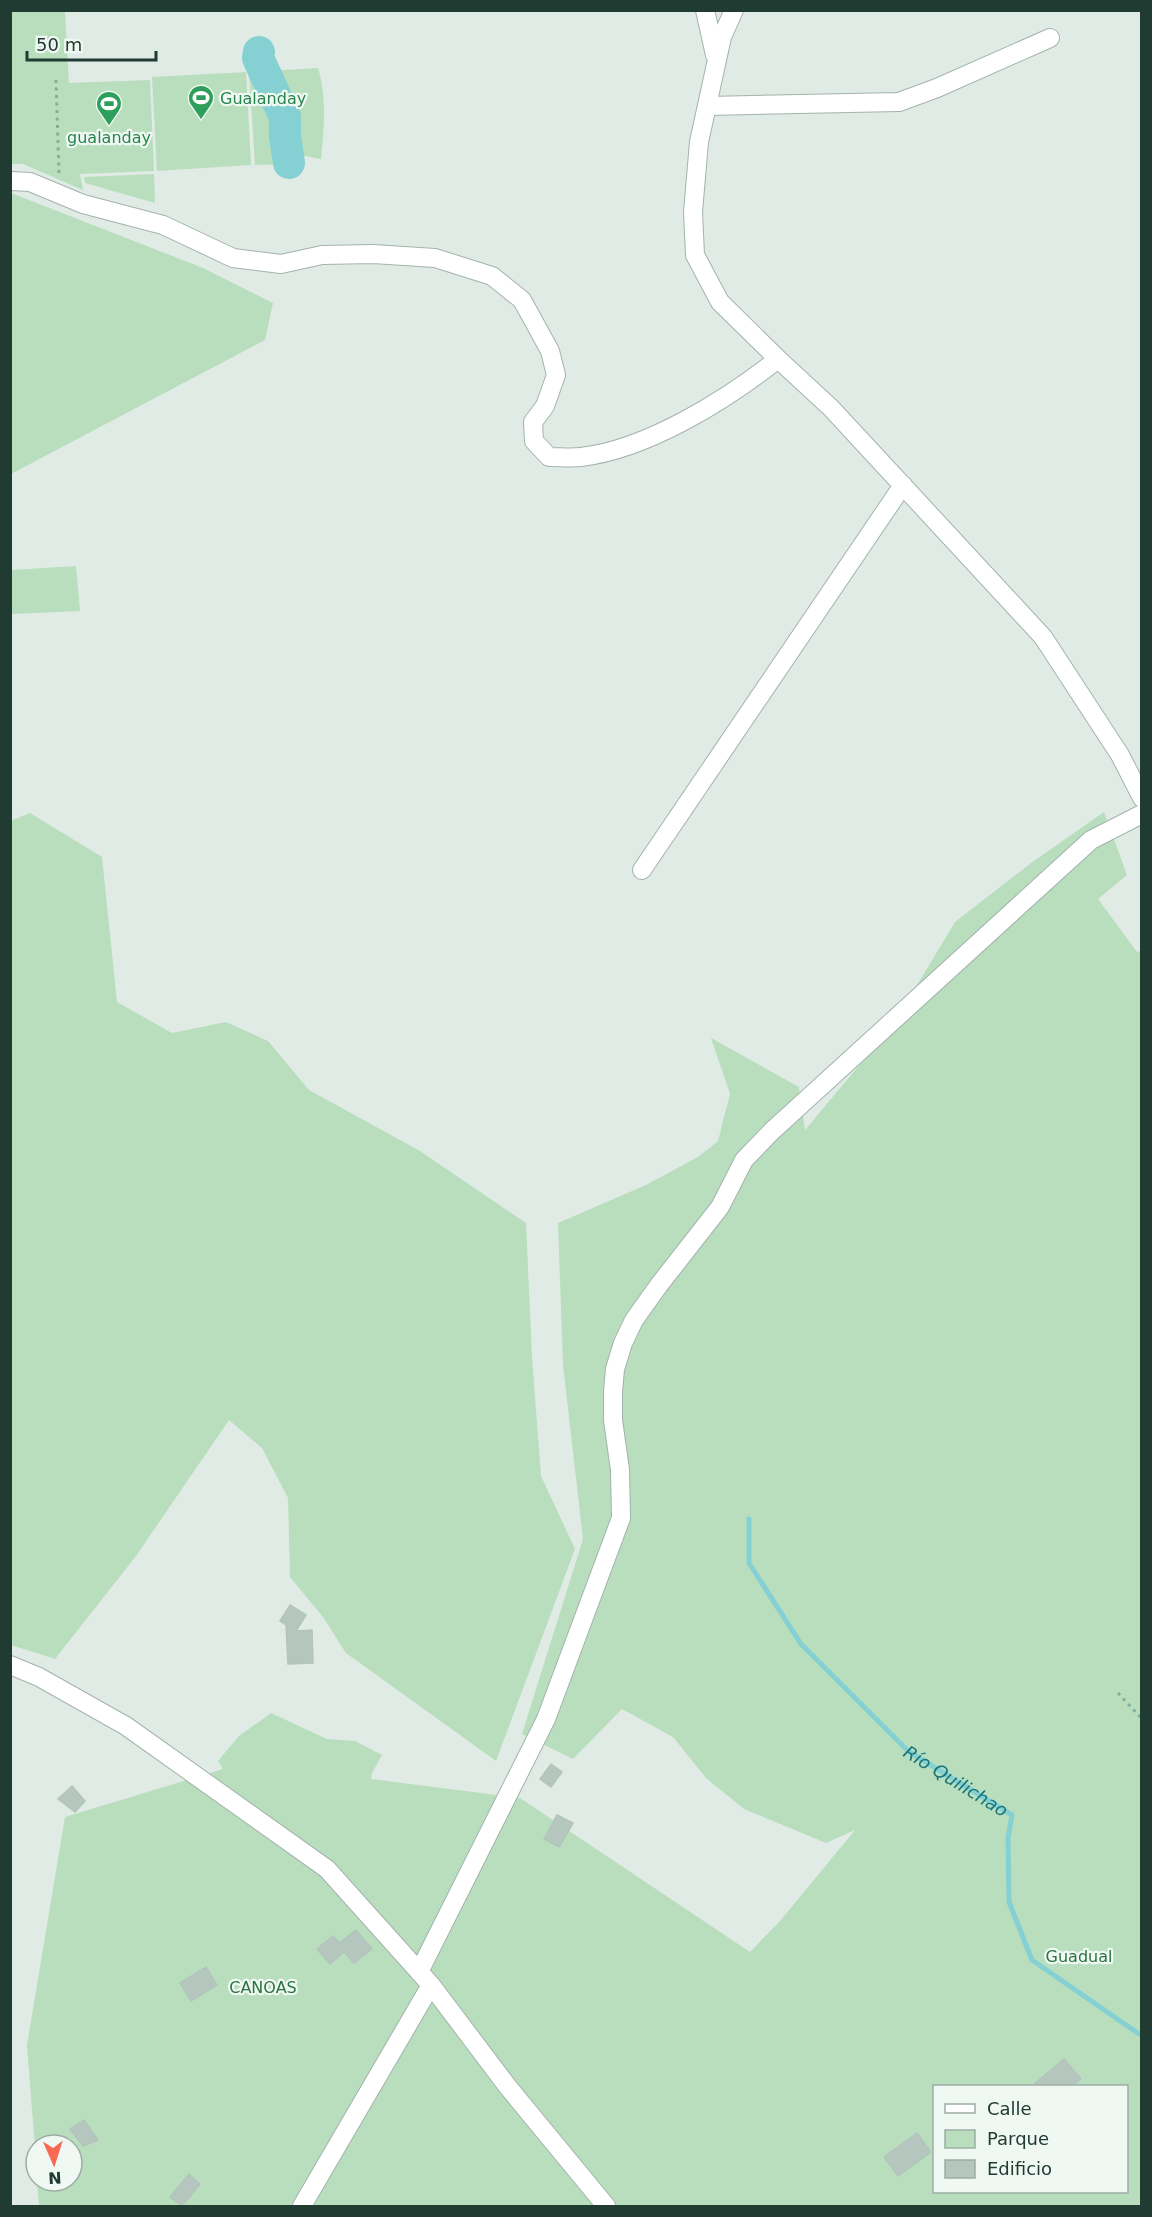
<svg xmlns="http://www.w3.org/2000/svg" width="1152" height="2217" font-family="'DejaVu Sans',sans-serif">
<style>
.green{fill:#b8debe;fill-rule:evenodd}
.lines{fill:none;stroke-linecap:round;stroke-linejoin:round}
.stream{stroke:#85d0d3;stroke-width:5}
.river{stroke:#85d0d3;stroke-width:32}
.building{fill:#b5c6be;stroke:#b2c5bb;stroke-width:1.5}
.minor-casing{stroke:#a3b3ac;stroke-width:20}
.path{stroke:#7fb09b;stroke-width:3;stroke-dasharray:3 4.5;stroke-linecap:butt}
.minor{stroke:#fff;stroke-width:18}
.labels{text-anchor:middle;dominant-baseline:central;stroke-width:4.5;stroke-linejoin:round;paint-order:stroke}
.leisure-label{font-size:16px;fill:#27864d;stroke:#f0f8f3;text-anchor:start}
.park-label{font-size:16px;fill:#29743e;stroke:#f0f8f3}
.water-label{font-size:18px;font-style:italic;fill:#18757a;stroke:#f0f8f3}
</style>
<rect width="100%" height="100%" fill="#e0ebe5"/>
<path class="green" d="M10,11H65L69,83L150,80L154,171L80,174L83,190L23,164H11Z
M318,68C327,98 324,128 321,159L305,156L291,159L288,147L292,135L286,127L290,112C280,100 278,84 268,76V71Z
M246,72L251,165L157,171L152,77Z
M249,72H261L280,106L282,131L288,164L255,165Z
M154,174L155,203L85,183L84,177Z
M11,193L203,268L273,303L265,340L11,474Z
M76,566L80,611L11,614V570Z
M1104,812L1127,875L1098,899L1137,952L1142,950L1141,2206H39L37,2181H72V2145H36V2161L27,2045L65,1817L223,1769L218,1761L239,1736L271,1713L327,1739L355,1741L382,1755L372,1773L371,1779L520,1798L750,1952L780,1921L855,1830L826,1843L744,1809L706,1778L673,1737L622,1709L573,1759L522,1734L583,1539L563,1365L558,1223L646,1185L698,1157L718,1141L730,1094L711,1038L799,1087L805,1130L893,1025L955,922L1031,863ZM934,2086H1126V2192H934Z
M30,813L102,857L117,1002L172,1033L226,1022L268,1041L309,1090L420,1151L526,1223L532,1358L541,1476L575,1549L496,1761L346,1653L323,1617L290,1577L288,1498L262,1448L229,1420L136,1556L55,1659L11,1645L10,821Z"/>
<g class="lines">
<path class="stream" id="s1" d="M749,1519V1563L801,1644L908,1751L1012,1815L1008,1838L1009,1902L1032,1960L1142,2036"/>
<path class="river" d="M259,52L258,58L285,117V137L289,163"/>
</g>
<path class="building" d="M290,1605L306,1615L296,1631L312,1630L313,1663L288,1664L286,1625L280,1621Z
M551,1764L562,1772L551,1787L540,1779Z
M72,1786L85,1801L75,1812L58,1799Z
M557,1815L573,1823L559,1847L544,1839Z
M356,1930L372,1949L354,1963L344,1952L330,1964L317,1949L333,1936L339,1943Z
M206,1967L217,1985L191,2001L180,1983Z
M1064,2059L1081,2079L1072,2086H1032Z
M84,2120L98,2140L83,2146L70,2129Z
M917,2133L931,2152L898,2176L884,2157Z
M189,2174L200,2184L182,2206L170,2197Z"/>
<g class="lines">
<defs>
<path id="minor" d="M705,10L715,55
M734,10L722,37L699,142L693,212L695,255L720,302L778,359L831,408L1043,637L1120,755L1142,798
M707,106L899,102L937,88L1050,38
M10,181L30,182L83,204L163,225L233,258L281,264L322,255L373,254L435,258L492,276L522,300L550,351L556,375L545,406L533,422L534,441L549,457C560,457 571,458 581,457C648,449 726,400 778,359
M642,870L903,485
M10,1665L39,1677L126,1726L327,1869L431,1985L508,2087L606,2206
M419,1972L546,1719L621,1518L620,1470L613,1420V1392L615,1369L623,1343L634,1320L659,1285L720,1207L744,1160L772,1131L1091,840L1142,814
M302,2206L431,1985"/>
</defs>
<use href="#minor" class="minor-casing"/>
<path class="path" d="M56,80L59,174
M1118,1693L1142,1719"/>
<use href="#minor" class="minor"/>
</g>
<defs>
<symbol id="stadium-pin" viewBox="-11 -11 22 30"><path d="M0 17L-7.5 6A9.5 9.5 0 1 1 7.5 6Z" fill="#2e9e5b" stroke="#f0f8f3"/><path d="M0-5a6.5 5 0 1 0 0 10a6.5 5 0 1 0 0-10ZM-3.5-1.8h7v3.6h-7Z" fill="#fff"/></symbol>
</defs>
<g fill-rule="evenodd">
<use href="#stadium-pin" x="186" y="83" width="30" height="40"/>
<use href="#stadium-pin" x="94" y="89" width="30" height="40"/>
</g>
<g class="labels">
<g class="leisure-label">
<text x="220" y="98">Gualanday</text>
<text x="109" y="137" text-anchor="middle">gualanday</text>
</g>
<g class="park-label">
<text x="1079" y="1956">Guadual</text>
<text x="263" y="1987">CANOAS</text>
</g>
<g class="water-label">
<text stroke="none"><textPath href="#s1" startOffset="348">Río Quilichao</textPath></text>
</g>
</g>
<rect width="1152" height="2217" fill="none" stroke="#203c32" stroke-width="24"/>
<rect x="933" y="2085" width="195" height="108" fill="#f0f8f3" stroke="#9dada6" stroke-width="1.5"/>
<rect x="945" y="2104" width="30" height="9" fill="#ffffff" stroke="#9dada6" stroke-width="1.5"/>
<text x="987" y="2115" font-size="18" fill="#203c32">Calle</text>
<rect x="945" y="2130" width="30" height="18" fill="#b8debe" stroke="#9dada6" stroke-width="1.5"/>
<text x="987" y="2145" font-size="18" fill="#203c32">Parque</text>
<rect x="945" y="2160" width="30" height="18" fill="#b5c6be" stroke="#9dada6" stroke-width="1.5"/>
<text x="987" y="2175" font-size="18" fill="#203c32">Edificio</text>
<g transform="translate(54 2163) rotate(177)"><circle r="28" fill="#f0f8f3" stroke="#9dada6" stroke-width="1.5"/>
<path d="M0-4.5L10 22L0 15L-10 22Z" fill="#f76953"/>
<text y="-9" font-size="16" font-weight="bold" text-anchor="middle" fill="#203c32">N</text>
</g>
<path d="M27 51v9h129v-9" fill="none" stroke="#203c32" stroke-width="3"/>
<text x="36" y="51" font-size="18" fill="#203c32" stroke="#f0f8f3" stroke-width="4.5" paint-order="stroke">50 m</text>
</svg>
